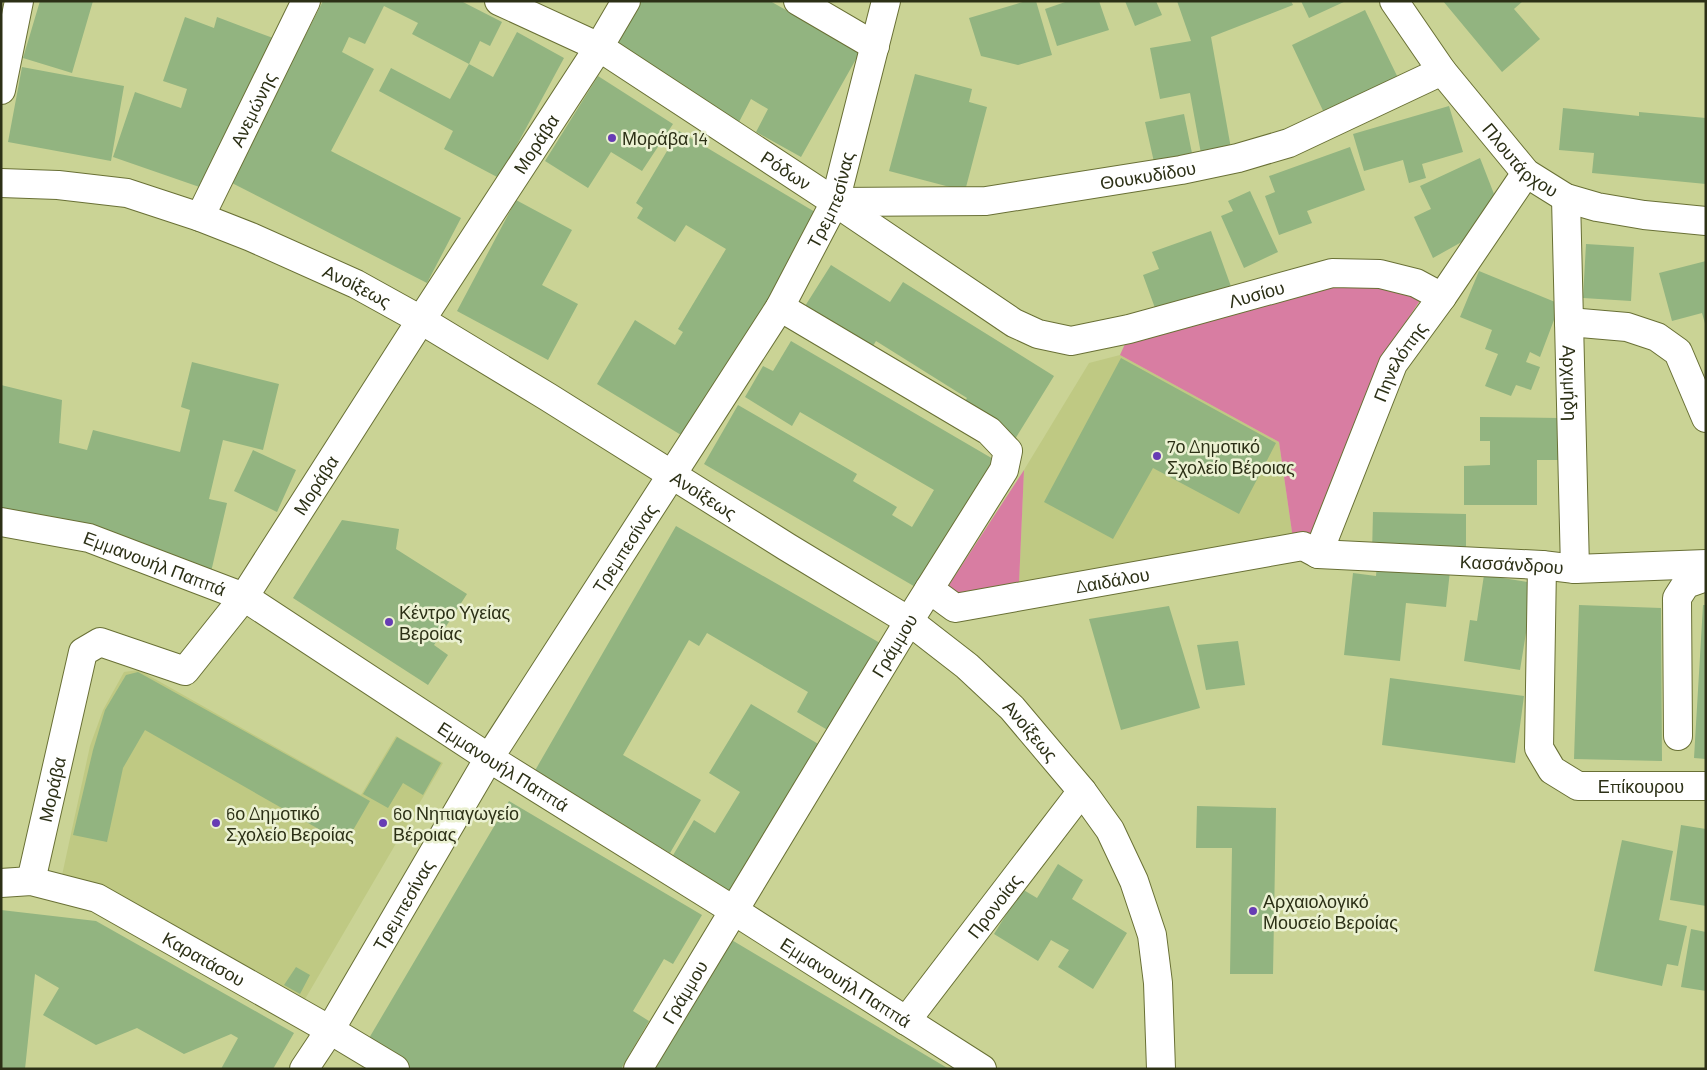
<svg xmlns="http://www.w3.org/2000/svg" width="1707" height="1070" font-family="Barlow,sans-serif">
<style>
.built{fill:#bfc983}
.green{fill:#d87da2}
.building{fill:#92b480}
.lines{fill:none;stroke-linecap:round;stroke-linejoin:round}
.minor-casing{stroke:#697035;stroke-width:30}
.major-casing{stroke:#697035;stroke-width:30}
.minor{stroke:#fff;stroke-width:28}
.major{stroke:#fff;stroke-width:28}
.poi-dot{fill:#673cb4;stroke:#ebf1d2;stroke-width:2}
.labels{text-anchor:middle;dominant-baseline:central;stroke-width:5;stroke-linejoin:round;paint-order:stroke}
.street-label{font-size:18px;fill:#2c3016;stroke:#ebf1d2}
.poi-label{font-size:18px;fill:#2c3016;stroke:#ebf1d2;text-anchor:start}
</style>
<rect width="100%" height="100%" fill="#cad395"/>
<path class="built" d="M1120,355L1279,442L1293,539L1019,584L1024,470L1089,363Z
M139,670L361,795L396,736L443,763L301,1006L61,880L90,746L103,710L124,672Z"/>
<path class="green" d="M1332,280L1423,296L1389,347L1314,535L1293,539L1279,442L1120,355L1129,335Z
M1024,470L1019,584L963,597L947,588Z"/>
<path class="building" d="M40,1H93L72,73L23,58Z
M323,1H461L502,22L490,46L480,41L469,64L412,34L418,23L384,6L365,44L349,37L342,52L374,69L331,151L461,218L427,283L230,182Z
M639,1H770L860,52L801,157L756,132L768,109L751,99L739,122L612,51Z
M1026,1H1036L1052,55L1018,65L981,56L969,18Z
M1068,1H1099L1109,30L1057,46L1045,9Z
M1125,1H1156L1162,15L1135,26Z
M1177,1H1291L1293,5L1211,37L1232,154L1202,159L1190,93L1160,99L1150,48L1191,41Z
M1301,1H1346L1309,18Z
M1443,1H1523L1514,9L1540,39L1502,72Z
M1365,10L1400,82L1326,117L1292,45Z
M185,17L214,28L217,17L273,38L211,191L113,157L135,92L181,108L187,89L163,81Z
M517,32L564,58L499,178L444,149L453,131L379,91L391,68L450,99L469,64L493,77Z
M22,67L124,86L111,161L8,142Z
M915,74L972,89L969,102L987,107L965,191L889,171Z
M598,76L673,124L642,171L611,152L588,188L545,161Z
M1449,106L1463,152L1422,164L1426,178L1409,183L1403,160L1364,171L1353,134Z
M1563,108L1639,116V112L1706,118V184L1592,173L1594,153L1559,150Z
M1184,114L1194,163L1156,171L1145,122Z
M679,131L820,215L686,438L597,384L635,320L675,345L683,332L678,329L726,249L686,225L675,242L637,218L643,208L636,203Z
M1350,147L1365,190L1307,211L1312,223L1279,235L1265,196L1275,192L1269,176Z
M1480,158L1494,194L1467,239L1433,258L1414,217L1431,209L1420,186Z
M1250,191L1278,252L1244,268L1221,216L1233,211L1228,201Z
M516,200L572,230L542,285L578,304L548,360L457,311Z
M1211,231L1233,292L1159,319L1143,275L1159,269L1152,252Z
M1586,244L1634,247L1631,301L1583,298Z
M1706,261V327L1702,313L1672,321L1659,273Z
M831,265L890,302L903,282L1054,376L1015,439L962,406L967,398L876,341L867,356L800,314Z
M1479,271L1560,304L1540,357L1530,352L1526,362L1540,367L1531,390L1516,385L1511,396L1485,386L1498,354L1485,349L1492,330L1460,317Z
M791,341L1000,463L924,592L704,464L738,405L857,474L853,481L897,507L892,515L912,527L934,490L800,412L792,426L745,397L763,366L773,371Z
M1121,358L1276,443L1239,514L1153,468L1113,539L1044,502Z
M192,362L279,384L263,450L223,440L209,499L227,503L211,572L1,507V385L62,400L59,443L87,450L93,430L180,452L190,410L181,407Z
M1480,417L1559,418V460H1537V505H1464V466L1490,465V441H1480Z
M253,450L296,470L277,512L234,491Z
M1373,512L1466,514V556L1372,554Z
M342,520L399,529L396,549L467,594L434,645L448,655L428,685L293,598Z
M676,526L887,647L836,735L797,712L808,692L707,633L699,646L689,640L623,755L701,800L670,853L533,774Z
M1377,564L1450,571L1446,607L1406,603L1400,661L1344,655L1353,573L1376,576Z
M1484,575L1534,583L1520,670L1464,661L1470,620L1477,621Z
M1579,605L1661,608L1662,761L1574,759Z
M1703,605H1706V759L1694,758Z
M1169,606L1200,708L1121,730L1089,619Z
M1238,641L1245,685L1206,690L1197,645Z
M138,672L370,801L345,844L145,730L123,768L107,842L73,835L93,750L105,710L126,675Z
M1390,678L1524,696L1515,763L1382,745Z
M751,704L825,748L755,864L748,860L729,891L672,857L694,820L715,833L740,792L709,773Z
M397,737L441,763L423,795L403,783L388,808L363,794Z
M509,801L702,915L673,964L664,959L633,1011L649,1021L621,1069H405L365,1045Z
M1197,806L1276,808L1273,974H1230L1232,848H1196Z
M1681,825L1706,829V906L1670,900Z
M1622,840L1673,851L1659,920L1687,926L1678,966L1667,964L1662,986L1594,971Z
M1058,864L1083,880L1072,899L1127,933L1093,989L1058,967L1069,950L1051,940L1038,961L994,934L1022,889L1037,898Z
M1,910L96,921L294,1033L273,1069H221L238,1038L231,1034L184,1054L137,1028L96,1045L43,1015L59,988L35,974L25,1069H1Z
M1691,929L1706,932V991L1681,987Z
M725,936L949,1069H646Z
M296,967L310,975L300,994L284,985Z"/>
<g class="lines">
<defs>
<g id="minor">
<path id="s1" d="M499,1L599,47L835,202L1014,323L1038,334L1071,341L1129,329L1332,273L1380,274L1416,283L1442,297"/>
<path d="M798,1L875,46"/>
<path id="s2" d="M1394,1L1442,71L1526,173L1566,198L1597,207L1644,215L1706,221"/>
<path d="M1,90L19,1"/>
<path id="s3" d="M1566,198L1575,569"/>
<path id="s4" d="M835,202L986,201L1181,170L1238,158L1289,143L1442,71"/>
<path id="s5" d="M200,217L306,1"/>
<path d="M1569,322L1627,327L1657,337L1678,352L1706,418"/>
<path id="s6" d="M1,522L89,538L244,597L489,758L733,910L982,1069"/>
<path id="s7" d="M1318,554L1542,565L1575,569L1706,564"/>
<path id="s8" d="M1542,565L1539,748L1552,770L1578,786H1706"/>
<path id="s9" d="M929,589L955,608L1303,546L1318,554L1393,364L1442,297L1526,173"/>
<path d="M1678,736L1677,598L1686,584L1706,577"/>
<path id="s10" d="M31,881L83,652L100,642L185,671L244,597L421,320L599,47L626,1"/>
<path id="s11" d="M1,883L31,881L97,898L330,1030L395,1069"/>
<path id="s12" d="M906,1021L1082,791"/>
<path id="s13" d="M304,1069L330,1030L489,758L780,307L835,202L886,1"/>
<path id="s14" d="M638,1069L909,621L1004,470L1008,451L989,431L780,307"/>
</g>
<g id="major">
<path id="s15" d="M1,183L58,185L127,193L200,217L251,237L356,284L421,320L548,397L787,547L909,621L967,666L1012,708L1082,791L1110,830L1134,881L1152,935L1158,983L1161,1069"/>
</g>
</defs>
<use href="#minor" class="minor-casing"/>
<use href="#major" class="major-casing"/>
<use href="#minor" class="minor"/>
<use href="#major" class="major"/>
</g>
<g class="poi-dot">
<circle cx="612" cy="138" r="5"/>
<circle cx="1157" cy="456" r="5"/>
<circle cx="389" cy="622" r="5"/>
<circle cx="216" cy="823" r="5"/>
<circle cx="383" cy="823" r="5"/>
<circle cx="1253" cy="911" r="5"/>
</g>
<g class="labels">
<g class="street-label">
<text stroke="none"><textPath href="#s5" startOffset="120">Ανεμώνης</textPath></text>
<text stroke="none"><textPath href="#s10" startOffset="978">Μοράβα</textPath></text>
<text stroke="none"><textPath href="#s2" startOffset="204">Πλουτάρχου</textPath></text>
<text stroke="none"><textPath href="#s1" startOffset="334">Ρόδων</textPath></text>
<text stroke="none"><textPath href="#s4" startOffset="315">Θουκυδίδου</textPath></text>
<text stroke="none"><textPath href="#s13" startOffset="1018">Τρεμπεσίνας</textPath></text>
<text stroke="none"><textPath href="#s15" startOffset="375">Ανοίξεως</textPath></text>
<text stroke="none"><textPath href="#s1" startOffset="860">Λυσίου</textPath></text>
<text stroke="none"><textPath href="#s9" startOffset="612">Πηνελόπης</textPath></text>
<text stroke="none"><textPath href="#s3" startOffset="185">Αρχιμήδη</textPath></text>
<text stroke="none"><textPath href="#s10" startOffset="572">Μοράβα</textPath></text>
<text stroke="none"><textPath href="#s15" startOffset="780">Ανοίξεως</textPath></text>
<text stroke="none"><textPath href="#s13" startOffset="612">Τρεμπεσίνας</textPath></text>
<text stroke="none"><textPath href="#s7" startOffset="194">Κασσάνδρου</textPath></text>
<text stroke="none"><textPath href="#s6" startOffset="160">Εμμανουήλ Παππά</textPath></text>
<text stroke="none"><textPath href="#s9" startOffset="192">Δαιδάλου</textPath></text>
<text stroke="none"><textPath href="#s14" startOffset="495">Γράμμου</textPath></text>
<text stroke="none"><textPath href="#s15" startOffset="1185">Ανοίξεως</textPath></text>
<text stroke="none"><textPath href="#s6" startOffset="565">Εμμανουήλ Παππά</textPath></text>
<text stroke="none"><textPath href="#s8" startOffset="302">Επίκουρου</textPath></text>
<text stroke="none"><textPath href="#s10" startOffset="94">Μοράβα</textPath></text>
<text stroke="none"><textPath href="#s13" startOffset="192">Τρεμπεσίνας</textPath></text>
<text stroke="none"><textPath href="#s12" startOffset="145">Προνοίας</textPath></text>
<text stroke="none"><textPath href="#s11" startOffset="221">Καρατάσου</textPath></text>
<text stroke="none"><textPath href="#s6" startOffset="970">Εμμανουήλ Παππά</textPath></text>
<text stroke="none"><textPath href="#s14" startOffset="90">Γράμμου</textPath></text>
</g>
<g class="poi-label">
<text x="622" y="138">Μοράβα 14</text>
<text x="1167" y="446">7ο Δημοτικό<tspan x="1167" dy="21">Σχολείο Βέροιας</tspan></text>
<text x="399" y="612">Κέντρο Υγείας<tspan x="399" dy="21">Βεροίας</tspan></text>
<text x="226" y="813">6ο Δημοτικό<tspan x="226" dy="21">Σχολείο Βεροίας</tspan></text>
<text x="393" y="813">6ο Νηπιαγωγείο<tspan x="393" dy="21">Βέροιας</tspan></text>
<text x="1263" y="901">Αρχαιολογικό<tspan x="1263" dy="21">Μουσείο Βεροίας</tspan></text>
</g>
</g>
<rect width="1707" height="1070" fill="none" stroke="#2c3016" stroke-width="5"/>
</svg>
